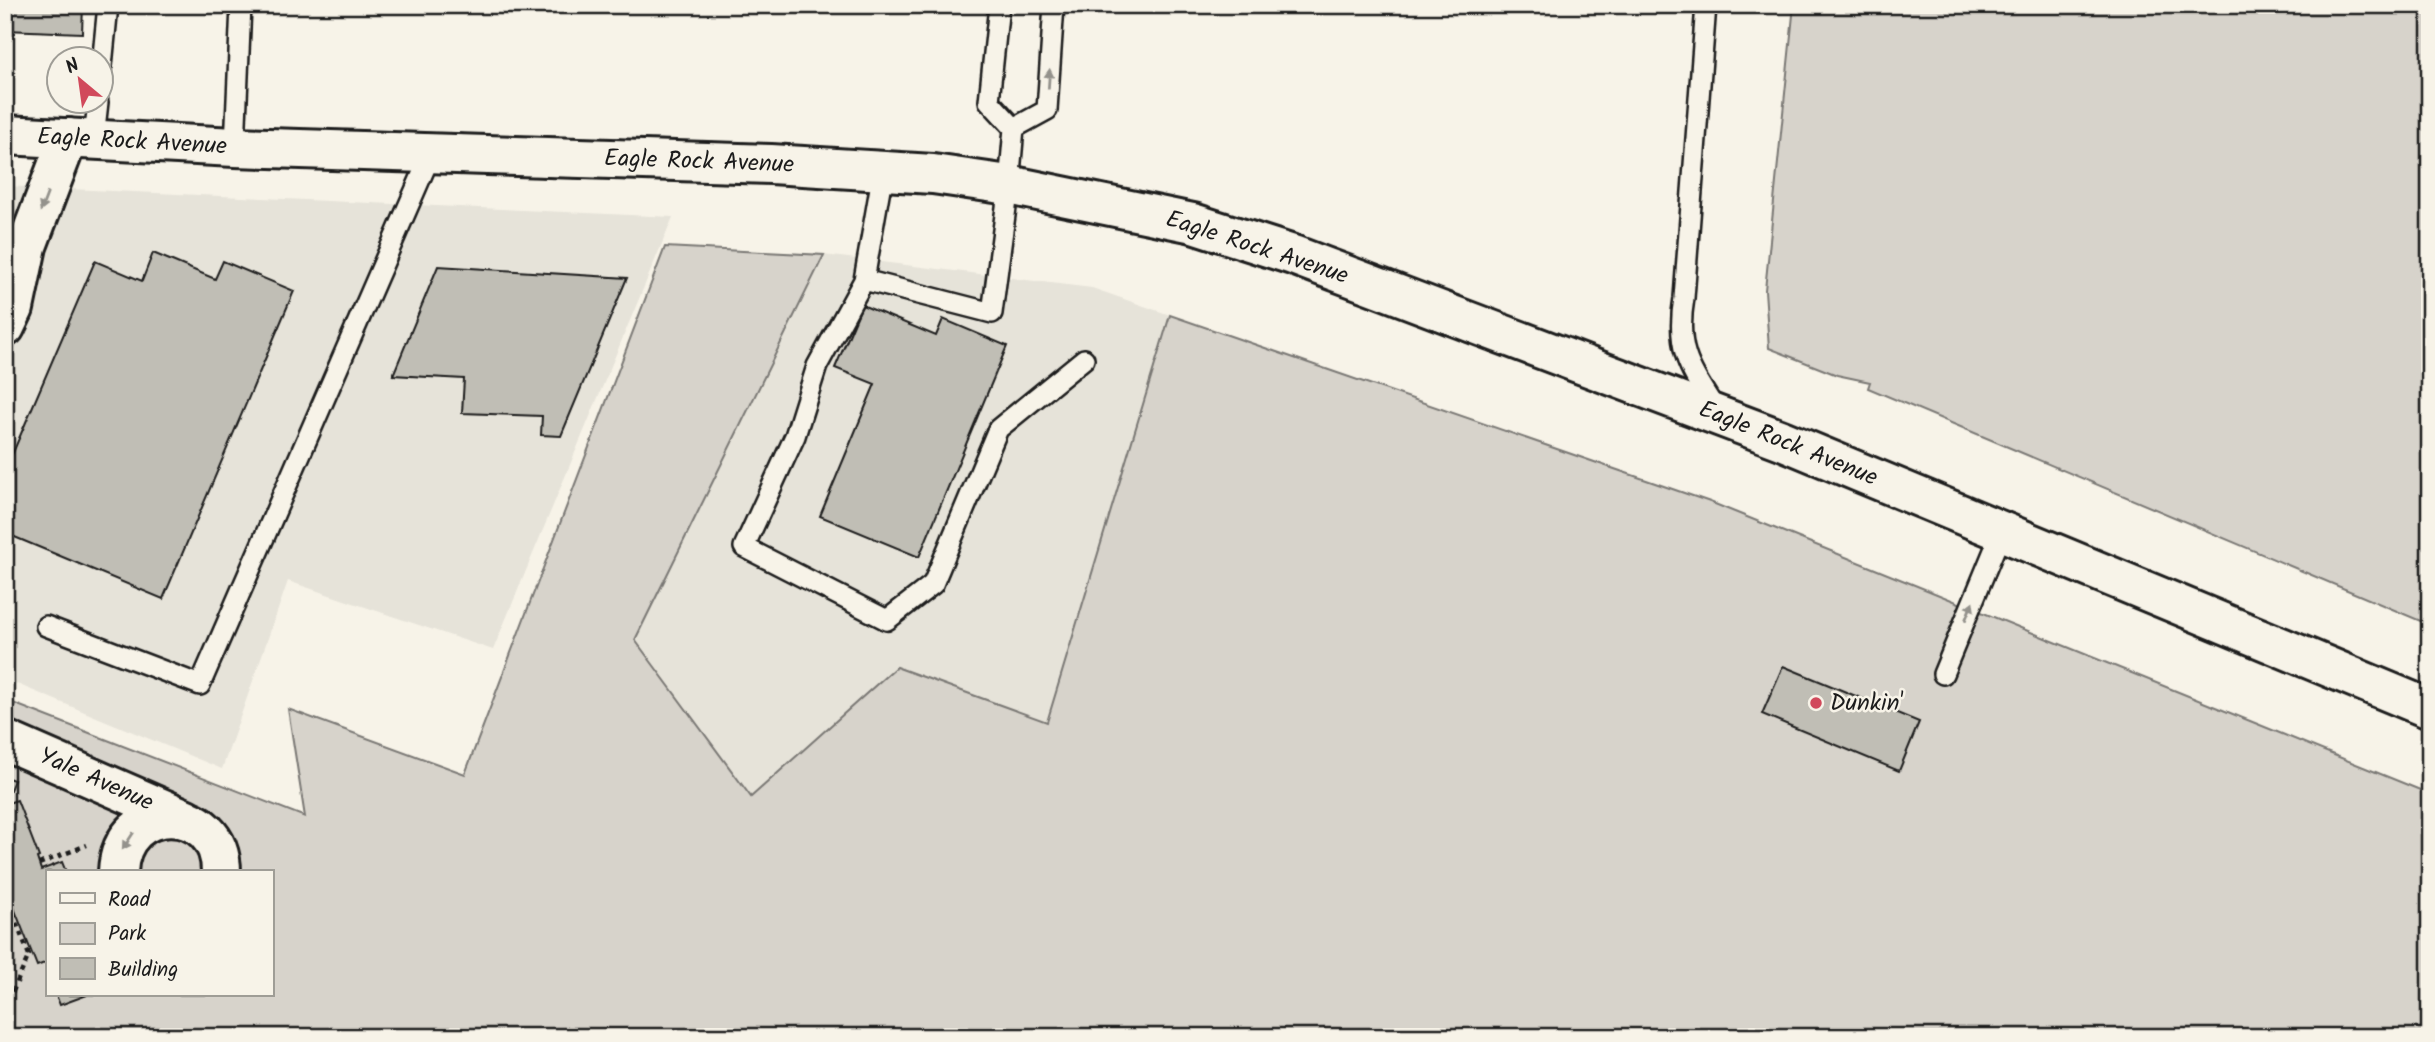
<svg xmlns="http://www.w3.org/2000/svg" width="2435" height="1042" font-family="Kalam,sans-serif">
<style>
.built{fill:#e6e3d9}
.green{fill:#d7d3cb;stroke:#7a7874;stroke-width:2;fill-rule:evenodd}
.building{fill:#c0beb5;stroke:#1c1c1c;stroke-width:2}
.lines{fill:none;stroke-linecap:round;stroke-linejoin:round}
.service-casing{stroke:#1c1c1c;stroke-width:24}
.minor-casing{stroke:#1c1c1c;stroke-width:44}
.secondary-casing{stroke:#1c1c1c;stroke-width:44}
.path{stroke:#1c1c1c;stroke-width:4.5;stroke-dasharray:5 5;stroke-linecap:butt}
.service{stroke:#f7f3e8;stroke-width:19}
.minor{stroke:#f7f3e8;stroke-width:38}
.secondary{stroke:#f7f3e8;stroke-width:38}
.oneway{fill:#94928c}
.poi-dot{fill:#d1495b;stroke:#f7f3e8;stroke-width:2.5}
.labels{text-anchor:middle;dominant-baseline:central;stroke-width:5;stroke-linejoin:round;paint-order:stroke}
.street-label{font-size:24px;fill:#1c1c1c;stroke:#f7f3e8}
.poi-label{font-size:24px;fill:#1c1c1c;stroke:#f7f3e8;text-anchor:start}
</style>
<rect width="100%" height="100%" fill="#f7f3e8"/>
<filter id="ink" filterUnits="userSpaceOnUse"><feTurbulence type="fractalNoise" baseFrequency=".0143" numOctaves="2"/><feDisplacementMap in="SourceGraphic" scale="14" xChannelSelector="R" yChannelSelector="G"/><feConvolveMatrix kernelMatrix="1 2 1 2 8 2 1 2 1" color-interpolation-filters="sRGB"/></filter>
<g filter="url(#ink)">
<path class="built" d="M5,186L673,217L493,650L288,581L222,769L5,679Z
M824,255L1092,288L1170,315L1047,722L896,667L751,797L635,640Z"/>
<path class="green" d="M1794,5H2430V625L1868,388L1870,382L1837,375L1769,348L1765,290Z
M665,247L824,255L635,640L751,797L896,667L1047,722L1170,315L1710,502L2430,794V1037H5V700L305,817L288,709L465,774ZM47,872H271V995H47Z"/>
<path class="building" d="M5,5H83L82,33L5,30Z
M153,253L215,279L223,261L294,291L163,599L5,533V471L95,261L142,281Z
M438,266L627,278L561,436L541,435L542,416L462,413L464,379L393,375Z
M862,305L936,336L943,319L1007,346L919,557L820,516L875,384L835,368Z
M1783,666L1919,722L1899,771L1762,714Z
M5,777L14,780L6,800H5Z
M17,800L39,857L37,858L41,870L62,862L66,872H47V962L37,966L5,885L10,883L5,870V804Z
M56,995H87L60,1005Z"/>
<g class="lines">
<defs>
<path id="service" d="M1706,5L1684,298C1675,351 1690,369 1717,412
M102,66L108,5
M1014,128L1047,110L1054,5
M94,138L98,102
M235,147L241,5
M883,171L864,280L817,366L795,436L744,547L887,620L933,584L998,429L1084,359
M864,280L992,313L1009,185L1014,128L989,101L999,5
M46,626L200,685L431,154
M1943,674L2002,531"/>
<path id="minor" d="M5,327L14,308L27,246L68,138
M5,740L186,819
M118,872C121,798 221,800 221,872"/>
<path id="secondary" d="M5,135L235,147L771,164L933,174L1009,185L1193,223L1293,255L1782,440L2430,709"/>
</defs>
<use href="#service" class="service-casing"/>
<use href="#minor" class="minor-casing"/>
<use href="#secondary" class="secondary-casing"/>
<path class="path" d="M39,864L87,845
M5,878L8,877
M5,895L29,955L5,1009"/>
<use href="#service" class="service"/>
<use href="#minor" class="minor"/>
<use href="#secondary" class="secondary"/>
</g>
<defs><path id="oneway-solid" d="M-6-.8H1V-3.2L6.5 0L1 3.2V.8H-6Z" transform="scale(1.75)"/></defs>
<g class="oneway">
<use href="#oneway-solid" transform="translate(1049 79) rotate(-86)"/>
<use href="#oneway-solid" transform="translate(44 202) rotate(111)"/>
<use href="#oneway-solid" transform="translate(1969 611) rotate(-68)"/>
<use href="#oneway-solid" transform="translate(128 841) rotate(123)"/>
</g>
</g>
<circle class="poi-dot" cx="1816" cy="703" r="7"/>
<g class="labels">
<g class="street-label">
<text transform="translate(132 142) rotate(3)">Eagle Rock Avenue</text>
<text transform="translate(699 162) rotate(2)">Eagle Rock Avenue</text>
<text transform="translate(1257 248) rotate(18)">Eagle Rock Avenue</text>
<text transform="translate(1788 444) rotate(22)">Eagle Rock Avenue</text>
<text transform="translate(96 780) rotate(24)">Yale Avenue</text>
</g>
<g class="poi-label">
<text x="1830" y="703">Dunkin'</text>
</g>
</g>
<rect width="2435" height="1042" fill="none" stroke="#f7f3e8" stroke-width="28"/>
<rect x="14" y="14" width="2407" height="1014" fill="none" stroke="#1c1c1c" stroke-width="2.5" filter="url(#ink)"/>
<rect x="46" y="870" width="228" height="126" fill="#f7f3e8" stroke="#9f9d96" stroke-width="2"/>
<rect x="60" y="893" width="35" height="10" fill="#f7f3e8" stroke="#9f9d96" stroke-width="2"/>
<text x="108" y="906" font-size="21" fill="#1c1c1c">Road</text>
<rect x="60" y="923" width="35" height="21" fill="#d7d3cb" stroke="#9f9d96" stroke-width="2"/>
<text x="108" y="940" font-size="21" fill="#1c1c1c">Park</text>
<rect x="60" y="958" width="35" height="21" fill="#c0beb5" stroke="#9f9d96" stroke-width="2"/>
<text x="108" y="976" font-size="21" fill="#1c1c1c">Building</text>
<g transform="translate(80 80) rotate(331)"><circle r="33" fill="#f7f3e8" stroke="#9f9d96" stroke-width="2"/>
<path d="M0-5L12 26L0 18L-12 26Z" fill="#d1495b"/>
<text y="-10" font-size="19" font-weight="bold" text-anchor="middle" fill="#1c1c1c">N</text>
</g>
</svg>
